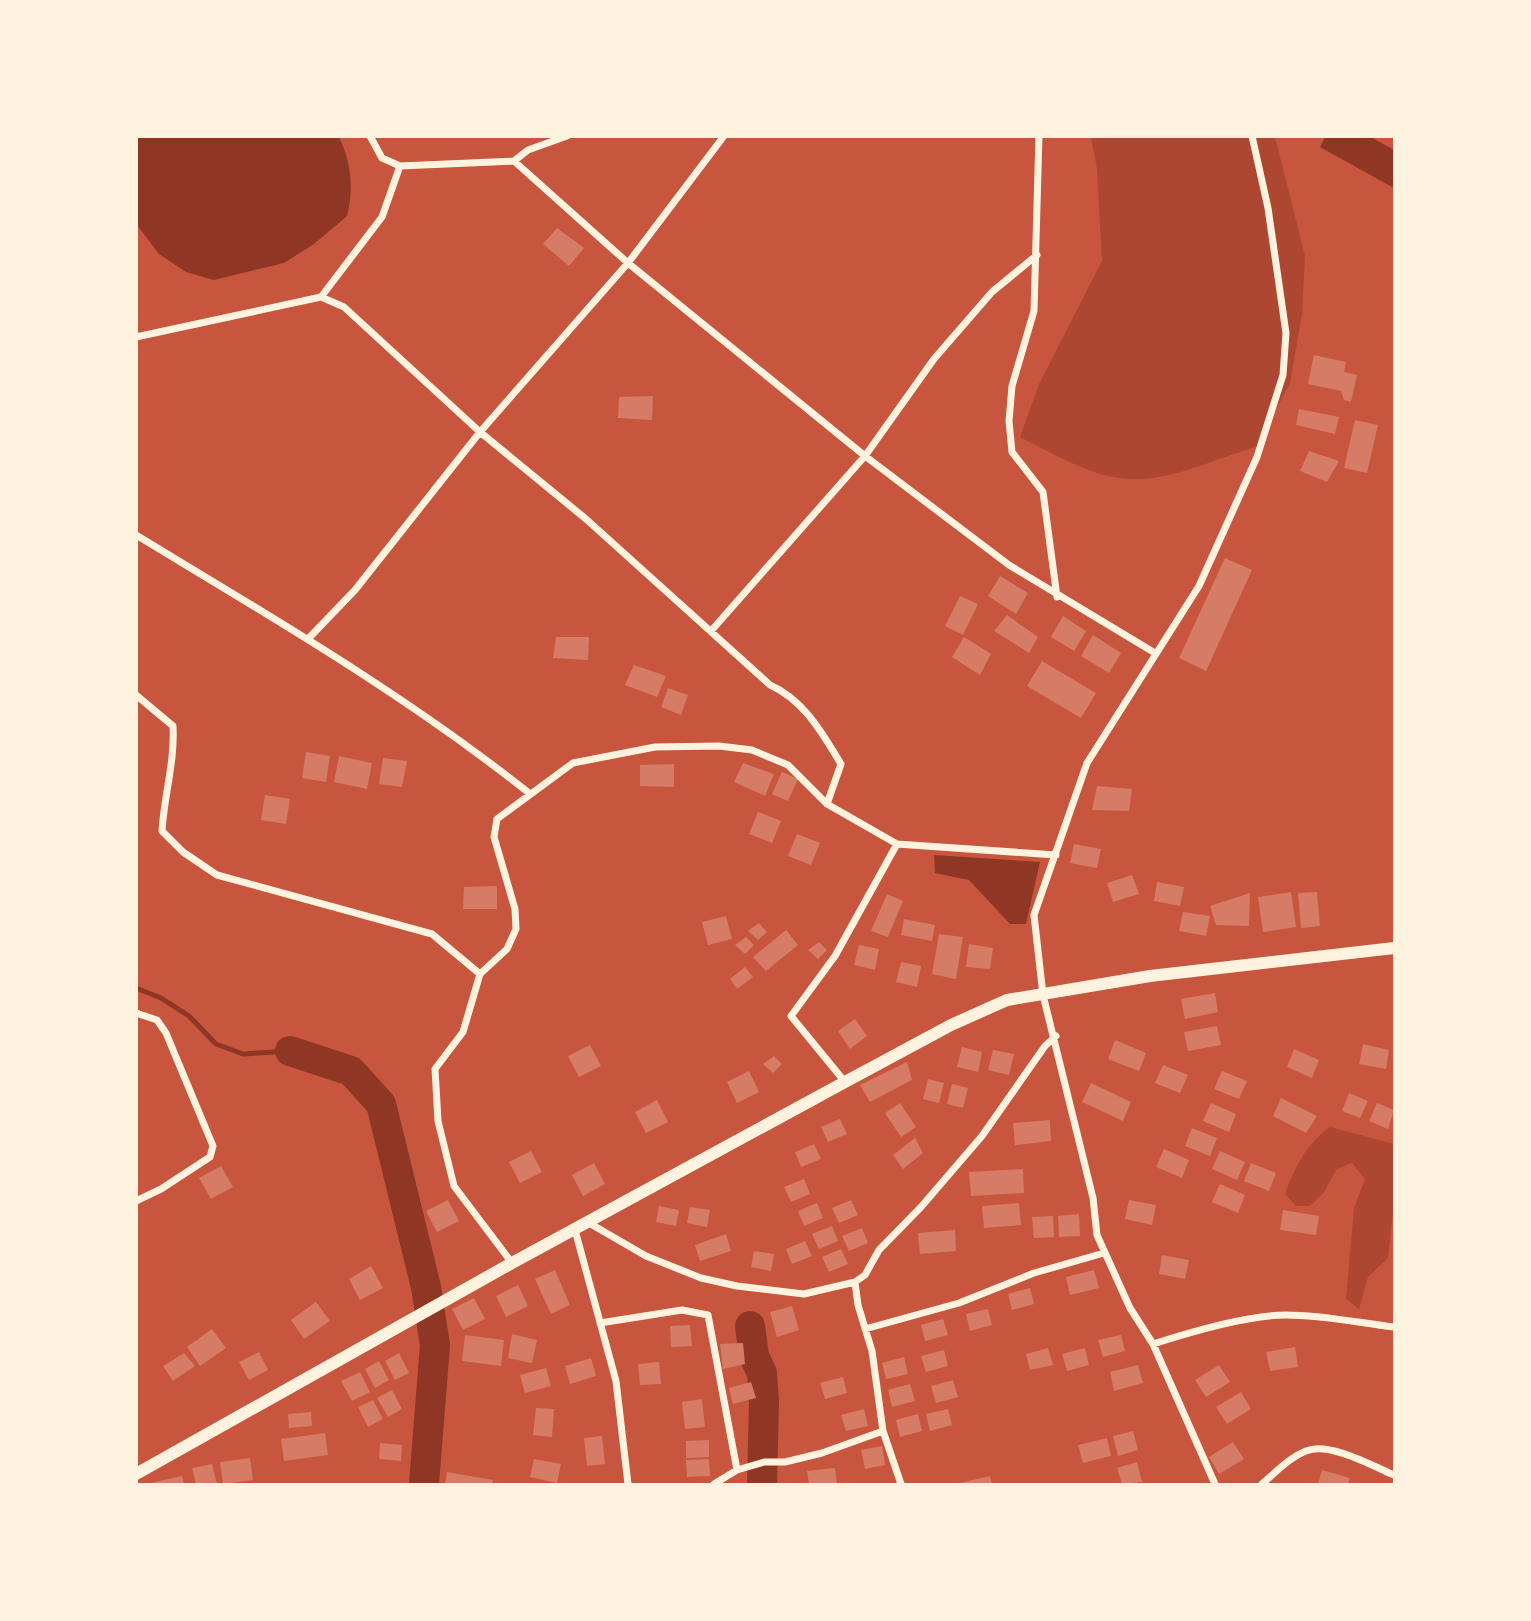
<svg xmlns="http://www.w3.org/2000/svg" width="1531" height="1621" font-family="Inter,sans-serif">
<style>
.green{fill:#ae4732}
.water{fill:#8f3625}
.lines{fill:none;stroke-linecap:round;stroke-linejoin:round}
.stream{stroke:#8f3625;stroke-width:5}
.river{stroke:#8f3625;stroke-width:30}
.building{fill:#d67c66}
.minor{stroke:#fff3e0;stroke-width:7}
.secondary{stroke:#fff3e0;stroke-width:12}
</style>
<rect width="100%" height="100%" fill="#c8553d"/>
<path class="green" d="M1091,137H1275L1305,256L1302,314L1290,383L1256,447C1216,458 1173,481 1131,479C1093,478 1054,454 1020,437L1039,384L1102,261L1097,169Z
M1330,1127L1394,1144V1203L1388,1258L1368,1277L1359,1309L1346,1299L1354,1208L1365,1179L1352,1163L1337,1169L1324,1192L1310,1206H1296L1285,1194C1295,1167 1306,1144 1330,1127Z"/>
<path class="water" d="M137,136L339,137C351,162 354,188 347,216L314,244L284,263L214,280L186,272L159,254L137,225Z
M1369,136L1394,150V188L1320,147L1325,137Z
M934,855L1040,862L1026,924H1010L969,880L935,873Z"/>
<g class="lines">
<path class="stream" d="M136,988L161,998L189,1016L216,1044L243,1054L290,1051"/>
<path class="river" d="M290,1051L351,1071L381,1104L426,1287L435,1345L424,1484
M750,1326L754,1356L762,1373L764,1402L762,1484"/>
</g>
<path class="building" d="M557,228L584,248L569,266L543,244Z
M1314,355L1346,362L1344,372L1357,375L1351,402L1344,400L1341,391L1308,384Z
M653,396L652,420L618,418L619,397Z
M1299,409L1339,417L1335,434L1296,425Z
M1355,420L1378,425L1367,473L1344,468Z
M1309,451L1339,461L1327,482L1300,471Z
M1225,558L1252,570L1206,671L1179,658Z
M1000,576L1028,593L1016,614L988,596Z
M960,596L978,604L963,635L945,626Z
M1007,615L1038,637L1029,653L994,631Z
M1063,616L1086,631L1074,651L1051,637Z
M1093,635L1121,653L1109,673L1081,656Z
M556,637H589L588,660L553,658Z
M964,637L991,654L980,675L952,657Z
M1042,661L1096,693L1081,718L1027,686Z
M634,665L666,676L657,697L625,685Z
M668,688L688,695L681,715L661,707Z
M306,752L330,756L326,782L302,778Z
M339,756L372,763L367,789L334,782Z
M383,758L407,761L402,787L379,784Z
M743,763L774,774L765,796L734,782Z
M674,764V787L640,786V765Z
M782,772L798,779L788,801L772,794Z
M1097,786L1132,789L1129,811L1092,810Z
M265,795L290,799L286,824L261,820Z
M758,812L781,821L772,843L749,834Z
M797,834L820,843L811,865L788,856Z
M1074,844L1101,849L1097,868L1070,863Z
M1132,875L1139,894L1113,902L1107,883Z
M1157,882L1184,887L1180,906L1154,901Z
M497,886V909H463L464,887Z
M1291,892L1296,927L1263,932L1258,897Z
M1317,892L1320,926L1301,928L1298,893Z
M1250,893L1249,926L1216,925L1210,906Z
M887,894L903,901L888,937L871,931Z
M1183,912L1210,916L1206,936L1179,931Z
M726,916L732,939L708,945L702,922Z
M904,919L935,925L932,941L901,935Z
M759,923L767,932L758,940L748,931Z
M786,930L798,945L766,971L753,957Z
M939,934L963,937L956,979L932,974Z
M746,937L754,945L745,954L735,945Z
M819,942L827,950L818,959L808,950Z
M969,944L993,948L990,969L966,967Z
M859,945L879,949L875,970L854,965Z
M901,962L921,966L917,987L896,982Z
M745,967L753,977L737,989L730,979Z
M1215,993L1218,1012L1185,1019L1181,999Z
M855,1019L867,1036L850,1049L838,1031Z
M1217,1026L1221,1045L1188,1051L1184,1032Z
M1115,1040L1146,1053L1139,1071L1108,1059Z
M1363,1044L1389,1050L1386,1069L1359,1064Z
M590,1045L601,1066L579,1077L568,1056Z
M962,1047L982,1052L978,1072L957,1067Z
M1294,1049L1319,1060L1312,1078L1287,1067Z
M993,1050L1014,1054L1009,1075L988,1070Z
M774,1056L782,1064L773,1073L763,1064Z
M907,1062L912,1080L870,1102L860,1085Z
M1163,1065L1188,1075L1180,1093L1155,1083Z
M749,1071L759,1092L737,1103L727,1082Z
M1222,1071L1247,1081L1239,1099L1214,1089Z
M928,1079L944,1083L939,1103L923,1099Z
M1091,1083L1131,1102L1123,1121L1082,1102Z
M952,1084L968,1088L963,1108L947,1104Z
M1349,1093L1368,1101L1360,1118L1342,1111Z
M1281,1098L1317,1116L1306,1133L1273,1116Z
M657,1100L668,1122L646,1133L635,1112Z
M900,1103L916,1127L901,1137L885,1113Z
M1211,1103L1236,1114L1229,1132L1203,1121Z
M1377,1103L1394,1110L1388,1129L1369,1121Z
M840,1119L847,1134L828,1142L821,1127Z
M1050,1120L1051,1141L1015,1145L1013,1123Z
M1192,1128L1217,1138L1210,1156L1185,1146Z
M915,1138L923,1153L903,1169L893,1155Z
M814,1144L821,1159L801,1167L795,1152Z
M1164,1149L1189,1160L1182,1178L1156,1167Z
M531,1151L542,1172L520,1183L509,1162Z
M1220,1151L1245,1162L1237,1180L1212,1169Z
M594,1163L605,1184L583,1196L572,1175Z
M1251,1163L1276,1173L1269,1191L1244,1181Z
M221,1166L233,1187L211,1199L199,1178Z
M1023,1169L1024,1193L971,1196L969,1172Z
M804,1179L810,1194L791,1202L784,1187Z
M1220,1184L1245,1195L1238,1213L1212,1202Z
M448,1200L459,1221L437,1232L426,1211Z
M851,1200L858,1215L839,1223L832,1208Z
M1129,1200L1156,1205L1152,1225L1125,1219Z
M817,1203L823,1218L804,1226L798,1211Z
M1019,1203L1021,1225L984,1228L982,1206Z
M659,1206L679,1210L676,1226L656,1222Z
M690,1207L710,1210L707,1227L687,1223Z
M1283,1210L1319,1216L1316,1235L1280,1230Z
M1079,1214L1080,1236L1059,1237L1058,1216Z
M1053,1216L1054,1237L1034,1238L1032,1217Z
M832,1226L838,1241L819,1249L812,1234Z
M862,1228L868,1243L849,1251L842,1236Z
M955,1230L956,1251L920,1254L918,1233Z
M726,1234L731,1251L700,1261L695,1245Z
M805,1241L812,1256L792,1264L786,1249Z
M841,1249L848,1264L829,1272L822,1257Z
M754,1251L774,1254L771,1271L751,1267Z
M1162,1255L1189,1260L1185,1279L1159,1274Z
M371,1266L383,1288L360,1300L349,1279Z
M555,1270L570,1305L551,1314L535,1279Z
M1094,1270L1099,1288L1070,1295L1066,1277Z
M518,1285L528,1306L506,1317L496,1296Z
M1030,1288L1034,1304L1012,1310L1008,1294Z
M474,1298L485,1319L463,1330L452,1309Z
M316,1302L330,1321L304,1339L291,1320Z
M792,1306L799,1330L777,1337L770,1312Z
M988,1309L992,1325L970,1331L966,1314Z
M943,1319L948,1335L925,1341L921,1325Z
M690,1325L692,1346L671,1347L670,1326Z
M212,1329L226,1348L200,1366L187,1347Z
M512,1334L537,1340L532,1363L508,1358Z
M465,1335L504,1340L501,1366L462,1361Z
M1121,1335L1125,1351L1103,1357L1098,1340Z
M743,1343L745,1364L723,1369L720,1344Z
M1295,1347L1298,1367L1270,1371L1266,1352Z
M1048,1348L1053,1365L1030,1370L1026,1354Z
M1085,1348L1089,1365L1067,1371L1062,1354Z
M944,1350L948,1366L926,1372L921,1356Z
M259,1352L268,1370L249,1380L239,1362Z
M184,1353L195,1366L173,1381L163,1366Z
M399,1353L409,1373L395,1380L385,1361Z
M904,1357L908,1374L886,1379L882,1363Z
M591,1358L596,1376L570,1384L565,1366Z
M379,1361L389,1380L375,1388L365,1369Z
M659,1362L661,1384L640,1385L638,1364Z
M1138,1365L1143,1383L1114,1391L1110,1372Z
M1219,1365L1230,1382L1206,1397L1195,1380Z
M546,1368L551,1386L525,1393L520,1375Z
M360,1372L370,1392L352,1401L341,1381Z
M843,1377L847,1393L825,1399L820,1383Z
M953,1380L958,1397L936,1403L931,1386Z
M751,1382L756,1398L733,1404L729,1388Z
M910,1384L915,1401L892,1407L888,1390Z
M392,1390L402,1409L388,1417L377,1398Z
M1241,1392L1251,1409L1227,1424L1216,1407Z
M702,1399L705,1427L685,1429L682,1402Z
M373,1400L383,1419L368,1427L358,1407Z
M536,1408L554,1409L552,1437L533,1435Z
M864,1409L868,1426L846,1431L841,1415Z
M948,1409L952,1425L930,1431L926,1414Z
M311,1412L312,1426L289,1428L288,1414Z
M918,1414L922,1431L900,1437L896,1420Z
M1133,1431L1138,1450L1118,1456L1113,1436Z
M325,1433L328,1455L284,1461L281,1439Z
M602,1436L605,1464L587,1466L584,1438Z
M1107,1438L1111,1456L1083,1463L1078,1445Z
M709,1440V1457L686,1458V1441Z
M1233,1442L1244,1459L1219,1474L1209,1457Z
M380,1443L402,1445L401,1461L379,1459Z
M882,1446L885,1465L865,1469L861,1450Z
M250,1458L253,1480L223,1484L220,1462Z
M534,1459L561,1464L557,1483L530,1477Z
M709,1459L710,1476L687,1477L686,1460Z
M1137,1462L1142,1482L1122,1484L1117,1468Z
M212,1464L217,1484H196L192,1468Z
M835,1468L837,1484H809L807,1471Z
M1322,1470L1350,1478L1348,1484H1318Z
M447,1472L493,1480L492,1484H445Z
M182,1476L184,1484H150V1483Z
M990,1476L992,1484H960V1483Z"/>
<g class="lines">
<path class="minor" d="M370,136L382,158L400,166L514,161L528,150L567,136
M1039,136L1034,311L1012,386L1009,421L1012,452L1043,492L1057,597
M514,161L628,263L865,456L1009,565L1155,653
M321,297L382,217L400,166
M136,337L321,297L344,307L480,432L586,519L770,685C804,700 822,733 841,764L827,804
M136,535C270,616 407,696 529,793
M711,631L865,456L934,359L992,292L1037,255
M308,639L355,590L480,432L628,263L724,136
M136,695L173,726C175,762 164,796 162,831L183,852L217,875L432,934L480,974
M136,1013L157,1020L166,1033L213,1146L210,1157L161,1189L136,1201
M845,1082L791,1016L835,956L897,844
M589,1223L646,1256L701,1278L737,1286L804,1294L855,1282L865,1275L879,1250L921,1207L982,1136L1045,1046L1056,1036
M575,1230L616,1381L628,1484
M512,1263L454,1186L438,1121L435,1069L463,1032L480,974L507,949L516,929L515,909L494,837L497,819L573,763L655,747L719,746L752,750L788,765L827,804L897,844L1056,855
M855,1282L858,1305L872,1351L883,1431L901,1484
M600,1323L682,1310L708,1315L737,1470
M865,1329L959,1303L1034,1273L1104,1253
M1153,1344C1190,1332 1248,1315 1286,1315C1323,1315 1359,1323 1394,1327
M714,1484L737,1470L764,1462H785L822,1453L883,1431
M1215,1484L1153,1344L1130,1308L1097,1235L1093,1198L1043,995L1034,915L1087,763L1199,586L1257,457L1283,375L1286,333L1268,208L1252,136
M1262,1484C1275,1473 1290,1457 1306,1451C1328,1441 1373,1466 1394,1475"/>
<path class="secondary" d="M136,1474L512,1263L845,1082L951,1025L1007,1000L1150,976L1394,948"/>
</g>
<rect width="1531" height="1621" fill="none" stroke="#fff3e0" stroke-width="276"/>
</svg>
